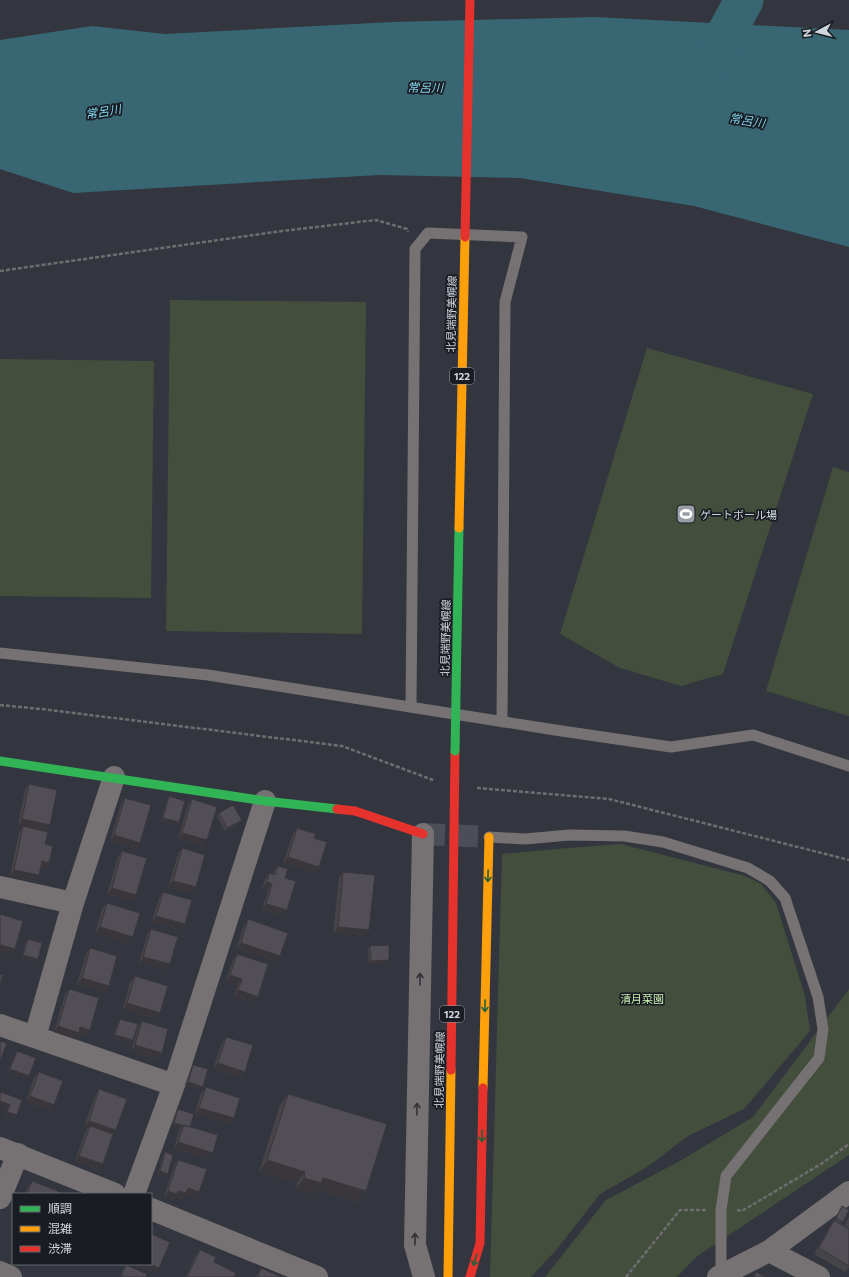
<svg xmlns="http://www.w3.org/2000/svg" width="849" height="1277" font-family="Commissioner,'Noto Sans JP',sans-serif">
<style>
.green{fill:#434e3d}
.water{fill:#386673}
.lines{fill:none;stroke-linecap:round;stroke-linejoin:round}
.river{stroke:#386673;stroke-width:39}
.secondary-tunnel{stroke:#4b4e56;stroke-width:22;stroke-dasharray:22 11;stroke-linecap:butt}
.path{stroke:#706d70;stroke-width:2.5;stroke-dasharray:4 2;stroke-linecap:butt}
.lane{stroke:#767173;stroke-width:11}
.street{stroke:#767173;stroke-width:22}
.fast{stroke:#30b455;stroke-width:9}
.slow{stroke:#ff9f0a;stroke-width:9}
.jam{stroke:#e5322d;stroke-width:9}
.fast-bridge{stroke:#30b455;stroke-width:9}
.slow-bridge{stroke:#ff9f0a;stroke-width:9}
.jam-bridge{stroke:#e5322d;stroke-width:9}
.wall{fill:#464449}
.shaded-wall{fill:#39373c}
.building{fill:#514f55;stroke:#39373c}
.oneway{stroke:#23613a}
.oneway2{stroke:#303237}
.labels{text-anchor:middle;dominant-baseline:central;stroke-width:3.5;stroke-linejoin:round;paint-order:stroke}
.shield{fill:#191d23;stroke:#9a9ea6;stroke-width:1}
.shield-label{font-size:10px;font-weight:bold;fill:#d1d5de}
.street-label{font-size:11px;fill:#d1d5de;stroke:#191d23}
.poi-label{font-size:11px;fill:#d1d5de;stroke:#191d23;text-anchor:start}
.park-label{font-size:11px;fill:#ccefb2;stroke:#191d23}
.water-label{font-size:12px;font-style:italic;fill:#7ed2ea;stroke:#191d23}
</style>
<rect width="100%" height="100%" fill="#33363e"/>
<path class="green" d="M170,300L366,302L362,634L166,631Z
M647,348L813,394L723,674L681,686L620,668L560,634Z
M0,359L154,361L151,598L0,596Z
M833,467L849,472V716L766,691Z
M621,844L745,876L761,884L776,903L805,996L810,1031L744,1109L688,1136L647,1167L600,1194L557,1249L531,1277H490L502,854L568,848Z
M849,989V1155L696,1257L677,1277H545L606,1200L678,1162L753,1117Z"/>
<path class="water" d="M596,17L849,30V247L694,206L520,178L379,175L73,193L0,169V40L92,26L165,34L392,22Z"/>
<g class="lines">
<path class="river" d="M706,71L744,0"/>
<path class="secondary-tunnel" d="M423,834L489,837"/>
<path class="path" d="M0,271L282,231L376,220L407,229L408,232
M0,705L41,709L342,746L433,780
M477,788L609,799L849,860
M737,1210L742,1211L821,1164L849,1144
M626,1277L680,1210H706"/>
<path class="lane" d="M0,653L208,675L555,730L671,747L753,735L849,766
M411,707L415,249L428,233L522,237L505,302L502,722
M489,837L525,839L569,835L624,836L663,842L748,868L770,881L785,898L818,997L823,1029L819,1058L726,1176L721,1210V1275"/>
<path class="street" d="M423,834L415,1245L424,1277
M0,887L73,903
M0,1025L174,1085
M35,1037L73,903L114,777
M0,1148L115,1194
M134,1194L174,1085L265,801
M0,1198L18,1154
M151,1209L317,1277
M769,1251L819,1277
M0,1272L11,1277
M718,1277L769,1251L849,1192"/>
<path class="fast" d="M0,761L265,801L337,809"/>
<path class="slow" d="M483,1088L489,837
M448,1277L451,1070"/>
<path class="jam" d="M337,809L355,811L423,834
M451,1070L455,751
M470,1277L480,1243L483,1088"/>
<path class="fast-bridge" d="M455,751L459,528"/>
<path class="slow-bridge" d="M459,528L465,237"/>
<path class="jam-bridge" d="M465,237L470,0"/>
</g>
<path class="wall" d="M29,784L50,825L45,831L18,825L25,790Z
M169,796L179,822L177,825L161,821L167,800Z
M125,798L136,849L110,841L121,804Z
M192,799L203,846L178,839L188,805Z
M219,813L240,823L225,831L217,816Z
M23,826L45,844L49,863L45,869L40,868L39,875L34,881L10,876L19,833Z
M297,828L314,838L315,873L283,863L293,834Z
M182,848L196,887L192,894L168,887L178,854Z
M122,851L136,895L132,901L107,894L118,857Z
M278,866L285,878L283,916L262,910L268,890L262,889L265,879L269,873L273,874V872Z
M343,872L365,936L333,933L339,878Z
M163,892L185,924L181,930L152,922L159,898Z
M107,903L133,937L128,943L95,933L102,909Z
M248,919L276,962L236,949L244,926Z
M151,929L165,970L139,963L147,935Z
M28,939L38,959L36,962L21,958L26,942Z
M370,946L389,960L387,963L369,964L368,949Z
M90,948L105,992L77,984L86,954Z
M237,954L253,1003L234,997L238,985L226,981L233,960Z
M135,976L160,1013L156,1019L123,1009L130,982Z
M69,989L85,1036L78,1034L75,1039L54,1032L65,995Z
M120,1019L131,1043L113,1038L118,1022Z
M142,1021L162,1053L157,1059L131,1051L138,1027Z
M226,1037L245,1072L241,1078L213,1069L222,1043Z
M17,1051L29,1076L27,1079L8,1072L15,1054Z
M193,1065L203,1087L201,1090L185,1085L191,1068Z
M39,1072L50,1111L26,1102L34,1078Z
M206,1087L229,1124L195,1114L201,1093Z
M99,1089L113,1134L99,1170L75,1162L85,1132L88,1128L84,1127L95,1096Z
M1,1092L17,1115L14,1118L5,1115L8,1108L0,1105V1094Z
M288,1094L358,1203L317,1190L314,1195L296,1189L297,1183L259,1172L280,1105Z
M178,1109L190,1127L213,1153L208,1159L174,1148L179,1131L181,1128L172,1126L176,1112Z
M165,1152L166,1177L158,1174L163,1155Z
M178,1160L199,1192L195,1198L185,1195L182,1199L175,1197L173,1200L164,1197L174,1166Z
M32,1181L59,1194H25L28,1187Z
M842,1206L843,1222L841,1224L844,1226L849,1217V1267L845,1272L814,1254L830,1226L835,1221Z
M200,1250L214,1262L234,1277H186L195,1256Z
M126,1265L146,1277H120L122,1271Z
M261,1268L281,1277H256Z"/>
<path class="shaded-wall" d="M163,818L179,822L177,825L161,821Z
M22,819L50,825L45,831L18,825Z
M242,820L240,823L225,831L227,828Z
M182,833L207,840L203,846L178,839Z
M114,835L140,843L136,849L110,841Z
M288,857L319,867L315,873L283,863Z
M42,861L49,863L45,869L37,867Z
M14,870L39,875L34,881L10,876Z
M173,881L196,887L192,894L168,887Z
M267,882L272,884L268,890L262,889Z
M112,888L136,895L132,901L107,894Z
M266,904L287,910L283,916L262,910Z
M156,916L185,924L181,930L152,922Z
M100,927L133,937L128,943L95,933Z
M338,927L369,930L365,936L333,933Z
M241,943L280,956L276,962L236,949Z
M0,945L15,949L11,955L0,952Z
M23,955L38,959L36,962L21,958Z
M143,957L170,964L165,970L139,963Z
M389,960L387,963L369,964L371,961Z
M230,975L242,979L238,985L226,981Z
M82,978L109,986L105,992L77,984Z
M238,990L258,997L253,1003L234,997Z
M127,1003L160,1013L156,1019L123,1009Z
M58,1026L80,1027L90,1030L85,1036L78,1034L75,1039L54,1032Z
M115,1035L133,1040L131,1043L113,1038Z
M135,1045L162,1053L157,1059L131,1051Z
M218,1063L245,1072L241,1078L213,1069Z
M10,1069L29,1076L27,1079L8,1072Z
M188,1082L203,1087L201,1090L185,1085Z
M30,1096L54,1105L50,1111L26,1102Z
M0,1101L10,1105L8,1108L0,1105Z
M199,1108L234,1118L229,1124L195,1114Z
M7,1112L17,1115L14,1118L5,1115Z
M89,1121L116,1130L112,1136L90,1126L88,1128L84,1127Z
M174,1123L183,1125L181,1128L172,1126Z
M178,1142L213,1153L208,1159L174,1148Z
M79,1156L103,1164L99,1170L75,1162Z
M267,1160L305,1172L297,1183L259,1172Z
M160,1171L168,1174L166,1177L158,1174Z
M304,1178H323L366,1191L358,1203L317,1190L314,1195L296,1189Z
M188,1188L199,1192L195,1198L185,1195L182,1199L175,1197L173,1200L164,1197L168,1191H178Z
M130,1264H149L159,1268L155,1274Z"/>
<path class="building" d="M29,784L57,790L50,825L22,819Z
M169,796L185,801L179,822L163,818Z
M125,798L151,805L140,843L114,835Z
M192,799L217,807L207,840L182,833Z
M233,805L242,820L227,828L219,813Z
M23,826L48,832L45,844L53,846L49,863L42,861L39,875L14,870Z
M297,828L316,834L314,838L327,842L319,867L288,857Z
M182,848L205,855L196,887L173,881Z
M122,851L147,858L136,895L112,888Z
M278,866L288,869L285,878L296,881L287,910L266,904L272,884L267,882L269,873L275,875Z
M343,872L375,875L369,930L338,927Z
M163,892L192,900L185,924L156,916Z
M107,903L140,913L133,937L100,927Z
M0,914L23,921L15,949L0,945Z
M248,919L288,933L280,956L241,943Z
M151,929L178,937L170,964L143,957Z
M28,939L42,943L38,959L23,955Z
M389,945V960L371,961L370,946Z
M90,948L117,956L109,986L82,978Z
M237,954L268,964L258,997L238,990L242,979L230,975Z
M0,974L3,975L0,987Z
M135,976L168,986L160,1013L127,1003Z
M69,989L99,998L90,1030L80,1027L79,1033L58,1026Z
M120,1019L138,1024L133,1040L115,1035Z
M142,1021L168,1029L162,1053L135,1045Z
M226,1037L253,1045L245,1072L218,1063Z
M0,1041L7,1043L0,1061Z
M17,1051L36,1058L29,1076L10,1069Z
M193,1065L208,1069L203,1087L188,1082Z
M39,1072L63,1081L54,1105L30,1096Z
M206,1087L240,1098L234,1118L199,1108Z
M99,1089L127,1099L116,1130L89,1121Z
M1,1092L22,1100L17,1115L7,1112L10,1105L0,1101V1095Z
M288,1094L387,1124L366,1191L323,1178L321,1183L304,1178L305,1172L267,1160Z
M178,1109L194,1114L190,1127L174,1123Z
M184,1125L218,1135L213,1153L178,1142Z
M90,1126L113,1134L103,1164L79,1156Z
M165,1152L173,1155L168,1174L160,1171Z
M178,1160L207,1169L199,1192L188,1188L186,1193L178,1191L177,1194L168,1191Z
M32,1181L60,1192L59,1194H27Z
M842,1206L849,1210L843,1222L836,1218Z
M834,1220L849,1229V1266L819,1248Z
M151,1234L170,1242L159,1268L149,1264H151Z
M200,1250L216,1257L214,1262L236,1273L234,1277H187Z
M126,1265L147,1274L146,1277H121Z
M261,1268L281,1277H258Z
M756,1272L765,1277H754Z"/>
<defs><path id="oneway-shaft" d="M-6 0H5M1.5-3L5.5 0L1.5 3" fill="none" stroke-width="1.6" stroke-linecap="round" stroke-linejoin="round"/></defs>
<g class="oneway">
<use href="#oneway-shaft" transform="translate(488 876) rotate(91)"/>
<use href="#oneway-shaft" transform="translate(485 1006) rotate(91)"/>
<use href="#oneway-shaft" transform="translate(482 1136) rotate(91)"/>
<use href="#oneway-shaft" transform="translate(475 1260) rotate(107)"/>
</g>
<g class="oneway2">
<use href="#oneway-shaft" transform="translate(420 979) rotate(-89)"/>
<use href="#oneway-shaft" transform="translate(417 1109) rotate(-89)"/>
<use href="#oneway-shaft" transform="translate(415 1239) rotate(-90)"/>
</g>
<defs>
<symbol id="stadium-square" viewBox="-11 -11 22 22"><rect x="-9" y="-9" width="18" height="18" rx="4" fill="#9a9da6" stroke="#191d23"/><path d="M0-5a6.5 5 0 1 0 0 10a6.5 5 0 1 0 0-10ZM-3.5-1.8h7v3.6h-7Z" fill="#fff"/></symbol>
</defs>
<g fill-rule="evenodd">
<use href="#stadium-square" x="675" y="503" width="22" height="22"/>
</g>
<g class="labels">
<g class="shield">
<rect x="450" y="368" width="24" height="16" rx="3"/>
<rect x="440" y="1006" width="24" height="16" rx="3"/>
</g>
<g class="shield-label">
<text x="462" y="376">122</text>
<text x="452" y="1014">122</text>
</g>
<g class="street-label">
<text transform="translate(451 314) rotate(-89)">北見端野美幌線</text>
<text transform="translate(445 638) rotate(-89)">北見端野美幌線</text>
<text transform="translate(439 1070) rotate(-89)">北見端野美幌線</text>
</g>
<g class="poi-label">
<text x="700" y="514">ゲートボール場</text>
</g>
<g class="park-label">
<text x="642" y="998">清月菜園</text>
</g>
<g class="water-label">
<text transform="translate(425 87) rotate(1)">常呂川</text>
<text transform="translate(103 111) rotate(-9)">常呂川</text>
<text transform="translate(747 120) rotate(9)">常呂川</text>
</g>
</g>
<rect x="12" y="1193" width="140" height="72" fill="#191d23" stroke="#63676e"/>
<rect x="20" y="1206" width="20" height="6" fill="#30b455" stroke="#63676e"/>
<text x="48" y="1213" font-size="12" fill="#d1d5de">順調</text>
<rect x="20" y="1226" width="20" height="6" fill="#ff9f0a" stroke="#63676e"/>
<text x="48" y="1233" font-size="12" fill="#d1d5de">混雑</text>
<rect x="20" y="1246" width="20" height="6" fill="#e5322d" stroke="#63676e"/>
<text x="48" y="1253" font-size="12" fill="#d1d5de">渋滞</text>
<g transform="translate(817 32) rotate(263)" stroke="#191d23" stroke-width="3" paint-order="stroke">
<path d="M0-3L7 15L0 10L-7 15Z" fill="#d1d5de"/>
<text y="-6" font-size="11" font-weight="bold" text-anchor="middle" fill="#d1d5de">N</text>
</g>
</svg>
